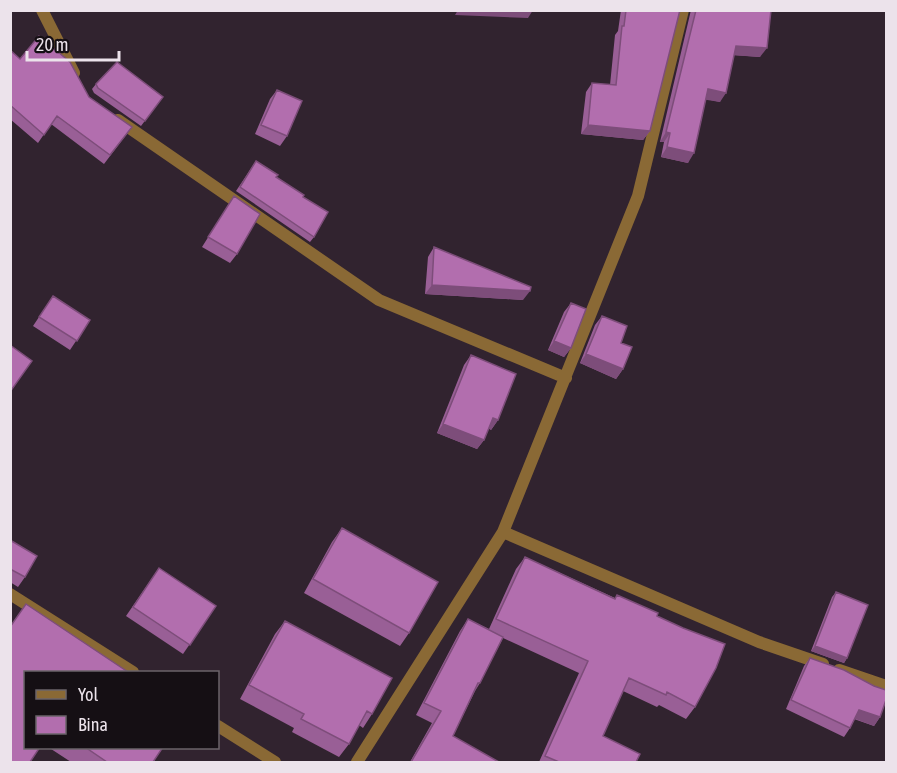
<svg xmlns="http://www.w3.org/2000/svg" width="897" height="773" font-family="'Asap Condensed',sans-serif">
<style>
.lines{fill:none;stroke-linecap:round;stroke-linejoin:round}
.minor{stroke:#8a6935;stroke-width:12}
.wall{fill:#995f96}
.shaded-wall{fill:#7d4d7a}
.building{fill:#b26eae;stroke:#7d4d7a;stroke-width:1.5}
</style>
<rect width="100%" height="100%" fill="#31232f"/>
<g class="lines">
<path class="minor" d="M42,10L74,73
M118,120L379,300L566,378
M503,532L759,642L823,664
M10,594L133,672
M839,670L886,686
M218,726L275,762
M357,762L503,532L638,196L683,10"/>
</g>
<path class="wall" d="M621,10H680L650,131L643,140L581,134L586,92L592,83L610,85L615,35L618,31Z
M691,10H771L760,57L734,55L720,102L706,99L688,163L661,157L664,142H660Z
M10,50L20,59L89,97L132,127L104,164L51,124L38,143L10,119Z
M96,84L163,97L141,126L94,93L92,89Z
M277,90L287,136L280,146L255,134L270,99Z
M256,161L303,197L314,237L310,242L236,191Z
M234,196L237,254L230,263L202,247Z
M434,247L523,300L425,294L428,257Z
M53,296L90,320L70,350L33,326Z
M571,303V348L564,357L548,350L564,312Z
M602,316L621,343L623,369L616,379L580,363L595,325Z
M471,355L498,420L491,430L489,428L484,440L477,449L437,433L464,365Z
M342,528L409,633L400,646L304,593L332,542Z
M10,540L25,577L18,587L10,582Z
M525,557L615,598L617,595L657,616L695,707L686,719L659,705L657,707L623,691L603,736L636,762H539L579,673L503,638L480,683L475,691L453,736L499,762H410L432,723L416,715L460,631L468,619L489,629L516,569Z
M159,568L216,606L183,654L126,616Z
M836,592L847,658L844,663L811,651L832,597Z
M285,621L372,714L363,728L359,725L349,744L339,757L292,732L294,728L240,699L275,634Z
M810,658L880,717L874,726L854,719L850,728L844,737L786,709L804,666Z
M48,747H163L153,762H71Z"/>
<path class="shaded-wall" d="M458,10H533L528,18L455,15Z
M736,46L767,48L760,57L730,55Z
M708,89L726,93L720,102L701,99Z
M588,125L650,131L643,140L581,134Z
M666,132L670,133L664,142H660Z
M667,147L694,153L688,163L661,157Z
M432,285L530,291L523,300L425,294Z
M554,341L571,348L564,357L548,350Z
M586,354L623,369L616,379L580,363Z
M493,418L498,420L491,430L486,427Z
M443,424L484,440L477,449L437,433Z
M815,646L847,658L844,663L811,651Z
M859,710L880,717L874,726L853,718Z"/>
<path class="building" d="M626,10H680L650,131L588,125L592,83L616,85L622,26H624Z
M696,10H771L767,48L736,46L726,93L708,89L694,153L667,147L670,133L666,132Z
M39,36L70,62L89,97L132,127L110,155L57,116L44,135L10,105V50L20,59Z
M117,62L163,97L145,121L98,88L96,84Z
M277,90L302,101L287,136L261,125Z
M256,161L278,175L276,177L304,195L303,197L328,212L314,237L240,187Z
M234,196L260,214L237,254L208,237Z
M434,247L531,287L530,291L432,285Z
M53,296L90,320L77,341L39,317Z
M571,303L586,309L571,348L554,341Z
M602,316L627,326L621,343L632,347L623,369L586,354Z
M10,345L32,361L10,392Z
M471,355L516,374L498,420L493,418L484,440L443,424Z
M342,528L438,582L409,633L313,579Z
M10,540L37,556L25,577L10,569Z
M525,557L615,599L617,595L658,613L657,616L683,628L725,644L716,668L695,707L667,692L666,695L629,678L603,736L640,754L636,762H559L545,756L588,661L496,619Z
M159,568L216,606L190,645L133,607Z
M836,592L868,605L847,658L815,646Z
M26,604L128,672H26V747H40L30,762H10V627Z
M468,619L503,637L480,683H478L453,736L499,762H411L441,711L424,703Z
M285,621L392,678L372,714L367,711L349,744L301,719L304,714L249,685Z
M810,658L844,670L874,686L886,690V700L880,717L859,710L850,728L791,700Z
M85,747H163L153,762H107Z"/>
<rect width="897" height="773" fill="none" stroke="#ece3eb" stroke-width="24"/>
<rect x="24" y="671" width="195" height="78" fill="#150f14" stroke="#6b646a" stroke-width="1.5"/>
<rect x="36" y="690" width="30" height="9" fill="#8a6935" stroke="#6b646a" stroke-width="1.5"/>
<text x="78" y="701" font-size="18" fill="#ece3eb">Yol</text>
<rect x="36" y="716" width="30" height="18" fill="#b26eae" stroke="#6b646a" stroke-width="1.5"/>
<text x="78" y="731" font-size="18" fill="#ece3eb">Bina</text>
<path d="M27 51v9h92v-9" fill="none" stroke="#ece3eb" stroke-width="3"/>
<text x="36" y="51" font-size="18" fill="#ece3eb" stroke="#150f14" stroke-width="4.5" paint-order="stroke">20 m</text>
</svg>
